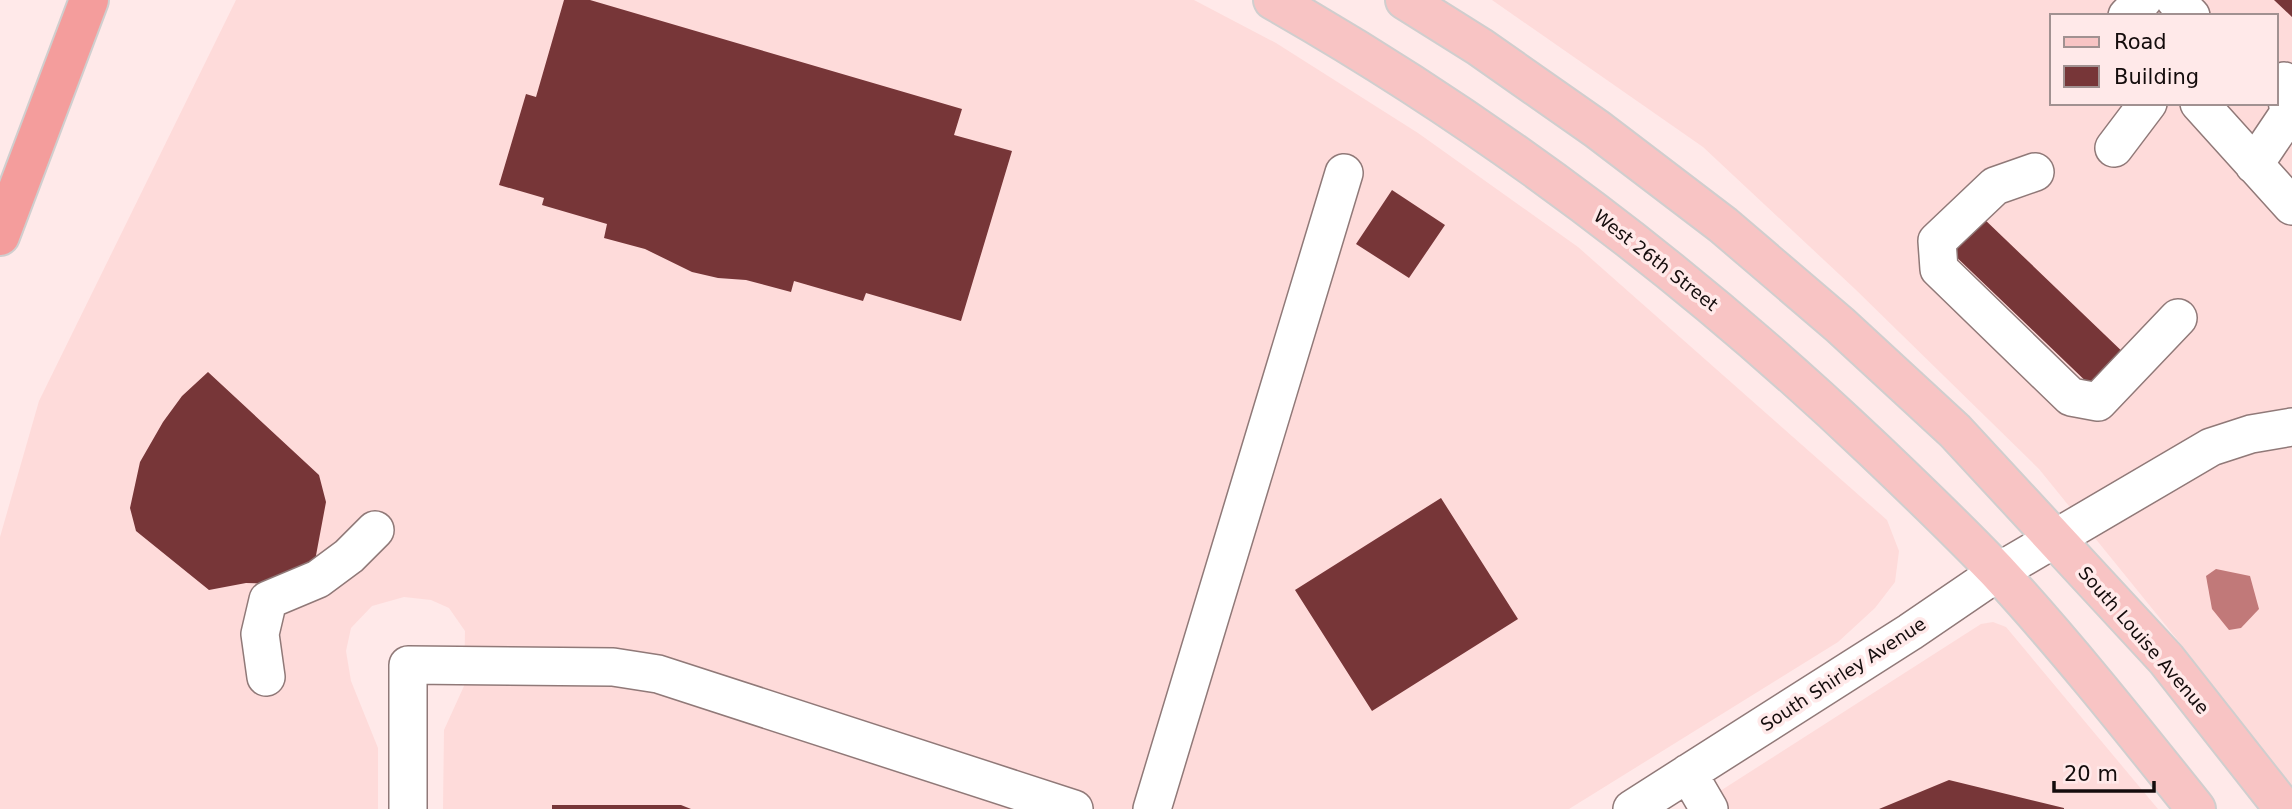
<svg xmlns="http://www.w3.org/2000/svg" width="2292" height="809" font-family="'DejaVu Sans',sans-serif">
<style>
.built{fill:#fedbda;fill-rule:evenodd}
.water{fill:#c17979}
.building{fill:#773638}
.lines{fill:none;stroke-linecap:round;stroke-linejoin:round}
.minor-casing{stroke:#907978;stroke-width:40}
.major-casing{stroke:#d0cece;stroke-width:42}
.highway-casing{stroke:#d0cece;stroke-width:42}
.minor{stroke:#fff;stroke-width:37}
.major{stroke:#f8c4c4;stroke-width:38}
.highway{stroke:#f49d9c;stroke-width:38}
.labels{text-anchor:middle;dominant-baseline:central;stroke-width:7;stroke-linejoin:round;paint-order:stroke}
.street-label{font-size:18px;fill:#140c0c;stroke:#ffe9e9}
</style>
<rect width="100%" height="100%" fill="#ffe9e9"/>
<path class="built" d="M236,0H1194L1276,43L1418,133L1578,247L1887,520L1899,551L1895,582L1875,608L1838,642L1569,809H443L444,730L464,686L465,631L449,608L431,600L404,597L372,606L351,628L346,651L351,681L378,748V809H0V537L39,401Z
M1492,0H2292V788L2176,638L2039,469L1855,289L1703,147ZM2052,16H2276V103H2052Z
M1993,622L2006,627L2158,809H1692L1981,624Z"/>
<path class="water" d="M2216,569L2250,576L2259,609L2241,628L2229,630L2212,609L2206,576Z"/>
<path class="building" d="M564,0H590L962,109L954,135L1012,151L961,321L866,293L863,301L794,281L791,292L746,280L718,278L692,272L645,249L604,238L607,224L542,205L544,198L499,185L526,94L536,97Z
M2274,0H2292V17Z
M1392,190L1445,225L1409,278L1356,244Z
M1981,216L2129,358L2096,391L1949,250Z
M208,372L319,475L326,502L314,566L286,584L246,583L209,590L136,531L130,508L140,462L163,422L182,396Z
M1441,498L1518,619L1372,711L1295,590Z
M1949,780L2064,808V809H1879Z
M552,805H681L691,809H552Z"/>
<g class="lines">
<defs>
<path id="minor" d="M2175,0L2191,16
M2127,16L2143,0
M2199,103L2292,206
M2114,148L2148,103
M2254,165L2289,113L2284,81
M2035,172L1995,186L1937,241L1939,269L2071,397L2098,402L2178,318
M266,677L260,634L268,600L318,579L349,556L375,530
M1688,773L1709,809
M408,809V665L613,667L658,674L1074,809
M1152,809L1344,173
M1632,809L1910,632L1998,572L2165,474L2211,447L2251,434L2292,427"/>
<path id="major" d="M1273,0C1491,124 1691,276 1873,449C1915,489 1957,529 1997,571C2067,647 2132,729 2196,809
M1405,0L1480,47L1597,129L1723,225L1840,325L1955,431L2166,659L2284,809"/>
<path id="highway" d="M0,236L89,0"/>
</defs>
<use href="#minor" class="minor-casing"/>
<use href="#major" class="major-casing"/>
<use href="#highway" class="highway-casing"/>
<use href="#minor" class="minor"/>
<use href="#major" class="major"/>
<use href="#highway" class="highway"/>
</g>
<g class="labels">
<g class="street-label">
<text transform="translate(1656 260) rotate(38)">West 26th Street</text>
<text transform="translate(2144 640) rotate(49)">South Louise Avenue</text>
<text transform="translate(1843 674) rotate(-33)">South Shirley Avenue</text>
</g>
</g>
<rect x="2050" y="14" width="228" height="91" fill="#ffe9e9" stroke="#a19191" stroke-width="2"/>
<rect x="2064" y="37" width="35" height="10" fill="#f8c4c4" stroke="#a19191" stroke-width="2"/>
<text x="2114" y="49" font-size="21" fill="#140c0c">Road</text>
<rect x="2064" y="66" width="35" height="21" fill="#773638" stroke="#a19191" stroke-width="2"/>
<text x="2114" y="84" font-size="21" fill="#140c0c">Building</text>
<path d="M2054 781v10h100v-10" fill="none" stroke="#140c0c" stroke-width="3.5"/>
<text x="2064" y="781" font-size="21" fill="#140c0c" stroke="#ffe9e9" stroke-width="5" paint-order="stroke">20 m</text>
</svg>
